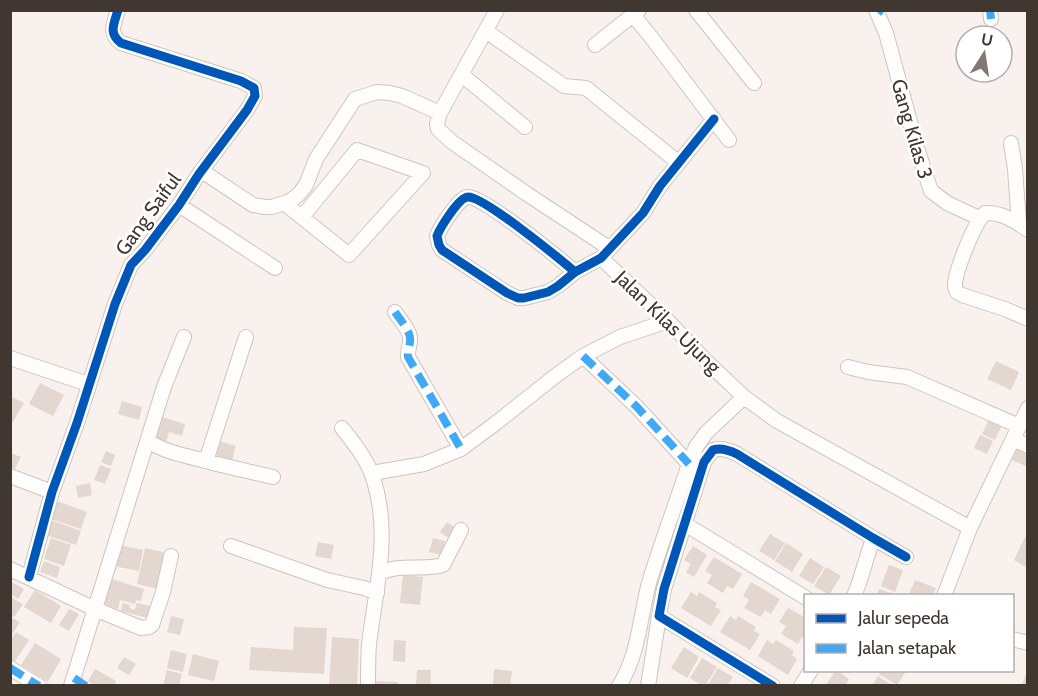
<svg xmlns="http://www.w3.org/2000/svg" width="1038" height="696" font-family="Cabin,sans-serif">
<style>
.building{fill:#e3d7d0}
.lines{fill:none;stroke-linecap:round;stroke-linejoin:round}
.street-casing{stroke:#cdc5c0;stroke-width:16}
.street{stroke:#fefdfc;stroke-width:14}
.quiet{stroke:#3fa9f5;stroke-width:8;stroke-dasharray:15 8;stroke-linecap:butt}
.cycleway-casing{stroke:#fff;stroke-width:13}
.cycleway{stroke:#0057b8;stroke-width:9}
.labels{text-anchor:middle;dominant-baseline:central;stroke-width:5;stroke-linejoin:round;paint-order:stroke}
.street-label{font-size:20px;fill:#413731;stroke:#fff}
</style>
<rect width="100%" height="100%" fill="#f9f1ed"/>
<path class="building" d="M996,361L1019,372L1011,390L987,379Z
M40,383L64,395L53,416L29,404Z
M10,396L24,403L10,427Z
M122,401L142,407L139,420L118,414Z
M991,415L1004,421L995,440L982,434Z
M158,416L185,424L182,436L169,432L166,443L151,439Z
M980,435L993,441L987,454L974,448Z
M216,440L236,446L232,460L212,454Z
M1017,449L1028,454V467L1012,460Z
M106,451L115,455L111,466L101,462Z
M10,453L21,457L15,469L10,467Z
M100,465L111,469L105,484L94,480Z
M90,483L92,495L78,498L76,486Z
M57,501L87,512L81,529L51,519Z
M51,520L81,531L76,545L46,535Z
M447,522L460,531L453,541L440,532Z
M770,534L785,543L774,560L759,551Z
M1025,537L1028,538L1026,567L1014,560Z
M51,538L71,545L64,566L44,559Z
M433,538L445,541L441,555L429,552Z
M318,542L334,545L331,559L315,556Z
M786,543L803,554L792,572L775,561Z
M119,545L143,550L139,571L114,566Z
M693,546L707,555L694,577L686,572L691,564L684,560Z
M145,548L167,553L159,589L137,584Z
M714,557L742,574L733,589L727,586L723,593L707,583L712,575L705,571Z
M810,558L824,567L813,584L799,576Z
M44,561L60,567L57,578L40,572Z
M889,565L903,570L895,592L881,586Z
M826,567L841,576L829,595L814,586Z
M403,575L423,577L420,605L400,603Z
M108,578L144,589L141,601L136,600L135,604L120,600L118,609L101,603Z
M915,580L936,588L932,596L909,594Z
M10,581L24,589L18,599L10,594Z
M751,582L780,599L771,614L765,610L761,617L744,608L749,600L743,596Z
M879,589L896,595V596H876Z
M35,590L61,606L51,623L24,607Z
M691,592L697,596L699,592L717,603L715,607L721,610L711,626L681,608Z
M10,597L23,604L14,617L10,615Z
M123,603L130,605L129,608L135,610L137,603L150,606L147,618L121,611Z
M788,608L806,618V639L802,637L798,644L781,634L786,626L779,622Z
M69,609L79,614L69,631L59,625Z
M171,616L184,619L180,635L167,632Z
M730,616L736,620L738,616L756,627L754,631L760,634L750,650L720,632Z
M10,617L20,622L10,638Z
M294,627L327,628L324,674L249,670L251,647L293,650Z
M16,632L29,640L14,663L10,661V642Z
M332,637L359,639L357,686H329Z
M394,640L406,641L405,662L393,661Z
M767,640L773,644L776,640L794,651L792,655L797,659L788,675L758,656Z
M35,643L61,659L48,682L21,665Z
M684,647L699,657L687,678L671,668Z
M171,650L187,654L183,672L167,668Z
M193,654L219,661L214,681L188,675Z
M124,657L136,664L129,675L117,668Z
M702,658L717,667L705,686H703L690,678Z
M718,668L733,677L727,686H707Z
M1028,668V686H1024L1022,685Z
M95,669L116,681L114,686H95L88,681Z
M494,669L512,671L510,686H493Z
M167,670L182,674L179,686H163Z
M417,670H431L430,686H416Z
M836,670L849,679L845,686H825Z
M881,670H907L897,685L879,674Z
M878,676L893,686H872Z
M373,681L398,682V686H373Z"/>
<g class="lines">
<defs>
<path id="street" d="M497,10L440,113L437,124L438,129L452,142L527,194L609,248
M696,10L754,83
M876,10L886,33L918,151L931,191L947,203L979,218
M990,10L991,19
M633,15L651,37L729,140
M486,31L564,86L586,88L679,163
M595,45L639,10
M462,75L525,127
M1011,143L1015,169L1019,224
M202,171L253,205L265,207H272L290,201L299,194L306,185L316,159L355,99L377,92L390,93L402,96L440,113
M284,203L349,255L423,173L357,150L302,217
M179,205L275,268
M1028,230C1015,221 1001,212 985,213C974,223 957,268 955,283C955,288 955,288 957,292L962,295L1005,309L1028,319
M601,258L668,321L704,359L744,397L777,421L970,528
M575,272C560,259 483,196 468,197C459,197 440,228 437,236L439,245L442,250L507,293L518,298H524L548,292L558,286L575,272L601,258L643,213L660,186L714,119
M395,312C399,318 410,331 410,338C411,344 407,350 408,357L461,449
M583,356L637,407L689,464
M10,358L88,384
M848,367L868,372L907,377L1019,426
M342,428C353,442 366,458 372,475C392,532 376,586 369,644C368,658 368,672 368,686
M1013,439L1028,446
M148,441C163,451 181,455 198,459C223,466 248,471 273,477
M206,461L246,337
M372,473L424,464L461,449L496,423L554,377L583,356L620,337L668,321
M10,476L52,492
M685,524L806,598
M231,546L327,580L364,588L377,593
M10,569L95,609L141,628L149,627L152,625L163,592L171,556
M380,573C401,563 422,571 443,565L461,530
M29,577L52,492L77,423L115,304L131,265L145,250L179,205L199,174L247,110L255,96L254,88L241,81L121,43C108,33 114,24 118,10
M854,596L859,583L873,538
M944,596L970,528L1028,408
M1012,639L1028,643
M10,668L39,686
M71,686L164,387L184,337
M619,686C640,651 639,620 649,583C661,543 676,504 689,464L696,447L706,433L744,397
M648,686L659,616
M773,686L659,616L664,589L704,462L713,450C721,447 729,450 737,454L873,538L906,557
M801,686L811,670"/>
</defs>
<use href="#street" class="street-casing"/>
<use href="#street" class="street"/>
<path class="quiet" d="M990,10L991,19
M878,13L881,10
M395,312C399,318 410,331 410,338C411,344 407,350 408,357L461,449
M583,356L637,407L689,464
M10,668L39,686
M74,678L86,686"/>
<defs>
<path id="cycleway" d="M575,272C560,259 483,196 468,197C459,197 440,228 437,236L439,245L442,250L507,293L518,298H524L548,292L558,286L575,272L601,258L643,213L660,186L714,119
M29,577L52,492L77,423L115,304L131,265L145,250L179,205L199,174L247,110L255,96L254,88L241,81L121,43C108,33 114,24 118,10
M773,686L659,616L664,589L704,462L713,450C721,447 729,450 737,454L873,538L906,557"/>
</defs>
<use href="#cycleway" class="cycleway-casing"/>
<use href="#cycleway" class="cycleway"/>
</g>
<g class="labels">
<g class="street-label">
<text transform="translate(912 129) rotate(74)">Gang Kilas 3</text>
<text transform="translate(148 214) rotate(-54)">Gang Saiful</text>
<text transform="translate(668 322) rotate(44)">Jalan Kilas Ujung</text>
</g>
</g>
<rect width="1038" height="696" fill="none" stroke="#413731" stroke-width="24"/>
<rect x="804" y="594" width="210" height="78" fill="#ffffff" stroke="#b3afad" stroke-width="1.5"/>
<rect x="816" y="614" width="30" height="9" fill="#0057b8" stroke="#b3afad" stroke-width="1.5"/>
<text x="858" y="624" font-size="18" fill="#413731">Jalur sepeda</text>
<rect x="816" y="644" width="30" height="9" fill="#3fa9f5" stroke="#b3afad" stroke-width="1.5"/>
<text x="858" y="654" font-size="18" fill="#413731">Jalan setapak</text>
<g transform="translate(984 54) rotate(12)"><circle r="28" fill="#ffffff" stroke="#b3afad" stroke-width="1.5"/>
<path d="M0-4.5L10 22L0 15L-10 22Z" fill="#817873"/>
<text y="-9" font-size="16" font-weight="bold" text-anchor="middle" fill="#413731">U</text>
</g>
</svg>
